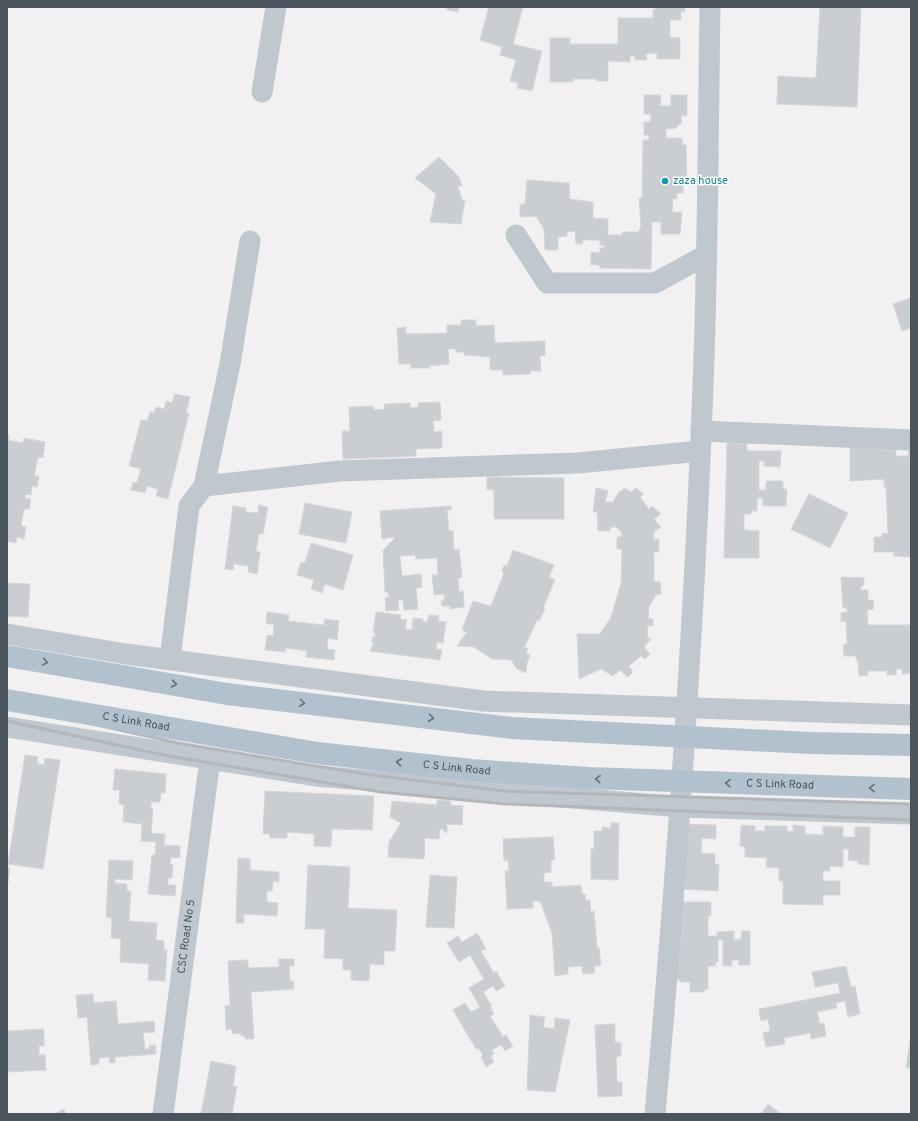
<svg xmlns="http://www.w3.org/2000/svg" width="918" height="1121" font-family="Overpass,sans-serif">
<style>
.building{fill:#cacdd2;stroke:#d4d7db}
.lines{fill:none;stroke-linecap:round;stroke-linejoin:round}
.minor{stroke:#bfc8ce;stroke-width:21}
.rail{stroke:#b3b6ba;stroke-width:3}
.major-bridge{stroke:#b1c1ce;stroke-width:22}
.oneway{stroke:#636f79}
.culture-dot{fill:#0f9aa8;stroke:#fff;stroke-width:1.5}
.labels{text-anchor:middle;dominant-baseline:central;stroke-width:3;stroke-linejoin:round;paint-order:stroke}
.culture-label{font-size:11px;fill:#0d838f;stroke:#fff;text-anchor:start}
.street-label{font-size:11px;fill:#49545d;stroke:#fff}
</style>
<rect width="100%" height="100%" fill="#f2f0f0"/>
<path class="building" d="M447,7H459L458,12L447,10Z
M489,7H523L513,44L542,51L532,91L517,88L518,83L510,81L516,60L500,55L502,47L480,40Z
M657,7H685V12L681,11V20H670V37L680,38V59H657V53L646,54L647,60H635V56H630V62L608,61V81H597V79H573V82H550V38H570V44H618V18H653V9H657Z
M820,7H861L857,107L777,104L778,76L816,78Z
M644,95H661L660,106H671V95H687V116L681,115L682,122L676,128L666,129V138H682L683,145H686L687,185H683V193H677V199H673L672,212H682L680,234H661V222H652L651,269L600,268L599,265H591V252L600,253V248H604V245H600V240H583L582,244H576L575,231L567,232V236L558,237V250H545L544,229L536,216L520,217V204H525L527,180L569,183L570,199L593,202V218L608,219V235H622V232H639L641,225L639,198H642L643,140H649V135H644V122H650L651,114H644Z
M439,157L459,177L462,186H458L462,201L465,200L461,224L430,222L436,194L415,178Z
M911,298V328L902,331L893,304Z
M461,320H476V326L494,325L495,343L545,341V356H540L541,371H530V374L503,375V370H490V357L464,355V352H456V349H448L449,364L429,366L430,368H411V364H399L397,328L406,327V334L447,333V325H461Z
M175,394L190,397L186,413H189L168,499L156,496L158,489L147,486L145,493L131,490L133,482L137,483L141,469L129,466L141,420L147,421L150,412L154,413L156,407L164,409L166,401L172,403Z
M440,402L441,420L433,421L434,432L442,431V448L416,449V456L343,459L342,431H350L349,407L373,406L374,410L385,409L384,404L410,403V408L418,407V403Z
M7,435H9L8,440L23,443L24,438L45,442L43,458L38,457L34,476H39L37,487L32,486L31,495L26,494L25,498L31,499L29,509H24L21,526L26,527L24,539L17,537L16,543L7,541Z
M727,443H747V451H781L780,467L764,466V461H759V490H766V481H783V489H787L786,506H763V498H757V511H751V514H744V530L759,531V558H724Z
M850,444L872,445V449L896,450V456H908L909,448H911V557L894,556V552H874V537H882V533L888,534L886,487H884V479L850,481Z
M487,477L564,478V519H494V490H487Z
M596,488L608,491L605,502H613L619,492L625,488L631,492L636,488L644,494L640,497L649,509L652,506L661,514L654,519L661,527L654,532V540L659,539V552H654V582L660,581L661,594L656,595L649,607L648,618L653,619V626L648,625L647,637L651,639L644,647L650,654L645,659L641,656L629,666L633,672L627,677L621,670L613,676L601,669L579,679L577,634H600L611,617L621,583L622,549H617V537H621L622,533L616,527H610V531H598L597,512H593Z
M809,494L848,513L830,548L791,529Z
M305,503L352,512L346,543L299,534Z
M259,505L268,507L263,534H259L256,551L260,552L257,574L248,572L249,566L234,564L233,570L225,569L233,506L246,508V512L258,513Z
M451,506V510H447L449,531H453L454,550L459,549L462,577L458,578L459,592L463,591L464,607L450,609V606H442L441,601L444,600V594L434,595L432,575H438L437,558L416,559L415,555L400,556L402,576L421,574L422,587L416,588L418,609L404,610L403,600H398L399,610L386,611L385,598L389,597L388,592H385L383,550L394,539V537L382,539L380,511Z
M311,543L353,555L343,590L325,584L322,593L311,589L314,580L297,575L301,562L305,563Z
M513,550L554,565L549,577L555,580L543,608L545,609L539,621L537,620L524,648H528L526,653L530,655L527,663L526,673L517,669L511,660L492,659L474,647L457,646L467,632L462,630L473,601L491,606L504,573L502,572L504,565L507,566Z
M841,577L864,578V584L859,590H868V600H874L873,609L867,610L868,625H911V673L902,674V669H896V675H887V671H867L868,675L859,676L858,660H856V656H844L843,645L847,644L846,621L841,622V613L847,612V607L843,608Z
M7,583L30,584L28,617L7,616Z
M267,612L289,615L288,621L324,625L325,619L339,621L337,640L328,638L327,649L335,650L334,660L306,657L307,651L286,648L285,652L265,650L267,635L273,636L274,625L266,623Z
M376,612L401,615L400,619L407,620L405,629L412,630L413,618L423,619V622H427L429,615L439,616L438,621L446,622L443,643L437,642L436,649L442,650L440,660L370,651L374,642H372V637H375V633H373Z
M25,755L38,757L37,763L44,765L45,758L60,760L43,869L8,864Z
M115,769L166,774L165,793H161L160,802H151V808L153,809L151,833L165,834L164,845L180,846V858L171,857L170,864L173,865L172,878H168V885H176L175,896L148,894L152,855H155L156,842L141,841L142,824L123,822L124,805L119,804L120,790H113Z
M265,791L374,796L372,830L332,829L331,847L314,846V834L287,832V838H270V834H263Z
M437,800L451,801L450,805L463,806L462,825L447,824V833L440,828L439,839L425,838L424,859L388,857L389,842L401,823L390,817L392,801L437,805Z
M611,823H619L618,880L591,879V849H594V831H602V827L611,828Z
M683,824L716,825V839L702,838L701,853L715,854V864H719L718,891L680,889Z
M741,825L755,826V831H765V826H787V831L793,832V825L805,826V834L823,835V826L843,827V837H855V827H870L869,865L858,864V861L848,860L849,849H843V867L830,866V871H823V881H840V895H823V905L783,904V881H779V868L766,867L767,858L745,857V847L740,846Z
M553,837L555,860H551V872L544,873V882H552V887L581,885L582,894H585L586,900H590L591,912L594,911L597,948H599L601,965L594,966L595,973L583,974L582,966L568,967V974L555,976L552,933L540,901H533V908L507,909L505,871H509L508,860L504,861L503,839Z
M238,858L250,859V870L279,872V882L273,881L272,891H267V902L278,903L277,916L244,914V923H236Z
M109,860L133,861L132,880L115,879V883L127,884V891H131L129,921L157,923L156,940L164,941V950H167L165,981L148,980L149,964L120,962L121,939L111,938L112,918L106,917Z
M308,865L350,867L348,908L397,910L395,951H384V965L370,964L369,981L351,980V970H343V959L324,958L325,929H305Z
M7,868H10L7,889Z
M430,875L457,877L454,928L426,927Z
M679,902H711V916H708V936H717V932L734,931V940L741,939L742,931H750V965H739V960H732V966H723V940H718V962H715L716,966H708V989L704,990V992H690V982H681L675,977V963L680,957L676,954Z
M477,933L486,949L481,951L494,973L496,971L505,986L496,991L493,986L483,992L492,1006L490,1007L494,1014L490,1016L503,1037L506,1035L513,1046L505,1051L501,1045L492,1050L494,1054L491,1056L494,1062L486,1067L481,1057L483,1055L478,1048L476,1049L453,1010L465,1003L471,1012L480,1007L469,988L484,979L470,955L459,962L447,943L458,936L462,942Z
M279,959H294V966H289L290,981H293L294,989L251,992L254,1039H245V1036H241V1033L232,1034V1029L226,1030L225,1006L230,1005L228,961L248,960V968L279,967Z
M846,966L851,987L855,986L860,1014L848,1017L845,1001L836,1003L837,1008L817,1012L820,1024L824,1023L826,1036L811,1039L810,1033L784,1038L785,1044L766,1047L763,1033L770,1031L768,1019L761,1021L759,1009L840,993L838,983L815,987L812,972Z
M93,994L94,1003L116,1001L118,1024L154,1021L155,1032L143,1033L145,1049H149V1046L155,1045L156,1054L115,1057V1063H110L109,1057L99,1058V1064L91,1065L87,1017L78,1018L76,995Z
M530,1015L545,1017L543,1027L554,1029L555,1018L570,1020L555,1092L527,1090Z
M615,1024V1042L621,1043V1056L616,1057L617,1082H622V1096L598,1097L595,1025Z
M44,1029V1046H39V1055H45L46,1070L7,1072V1031Z
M911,1035V1068H906Z
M211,1061L236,1066L233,1086L237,1087L232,1114H201Z
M768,1104L781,1114H761Z
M64,1109L66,1114H55Z"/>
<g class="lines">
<g class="minor">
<path d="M262,92L276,7"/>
<path d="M516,235L547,283H655L706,255"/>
<path d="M701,431L911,440"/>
<path d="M204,486L230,364L250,241"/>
<path d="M7,634L126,654L483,701L911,715"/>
<path d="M170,659L189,506L204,486L340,471L578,463L700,451"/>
<path d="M7,727L316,776L680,807L911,814"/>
<path id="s1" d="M163,1114L210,759"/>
<path d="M655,1114C677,872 694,629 703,386C708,260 708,133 710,7"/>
</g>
<path class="rail" d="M7,705L178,743L364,774L504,791L911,804
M7,721L163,755L381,792L506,804L911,820"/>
<g class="major-bridge">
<path d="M7,656L227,694L512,728L810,743L911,745"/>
<path id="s2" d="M7,700L317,753L471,770L588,778L911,789"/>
</g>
</g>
<defs><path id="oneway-chevron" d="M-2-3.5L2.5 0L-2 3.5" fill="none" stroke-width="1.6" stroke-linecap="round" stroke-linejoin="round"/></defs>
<g class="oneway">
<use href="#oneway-chevron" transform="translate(45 662) rotate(10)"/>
<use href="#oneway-chevron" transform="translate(174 684) rotate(11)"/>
<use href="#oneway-chevron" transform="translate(302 703) rotate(7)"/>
<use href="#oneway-chevron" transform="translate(431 718) rotate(7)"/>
<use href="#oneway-chevron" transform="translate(399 762) rotate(-173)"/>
<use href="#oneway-chevron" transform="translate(598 779) rotate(-178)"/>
<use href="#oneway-chevron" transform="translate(728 783) rotate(-178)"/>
<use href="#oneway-chevron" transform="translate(872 788) rotate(-178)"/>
</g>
<circle class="culture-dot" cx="665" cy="181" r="4"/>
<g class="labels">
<g class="culture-label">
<text x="673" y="181">zaza house</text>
</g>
<g class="street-label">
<text stroke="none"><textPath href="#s2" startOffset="131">C S Link Road</textPath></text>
<text stroke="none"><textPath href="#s2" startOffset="455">C S Link Road</textPath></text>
<text stroke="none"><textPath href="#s2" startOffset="779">C S Link Road</textPath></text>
<text stroke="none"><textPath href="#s1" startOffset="179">CSC Road No 5</textPath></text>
</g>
</g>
<rect width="918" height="1121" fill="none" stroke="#49545d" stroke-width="16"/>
</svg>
